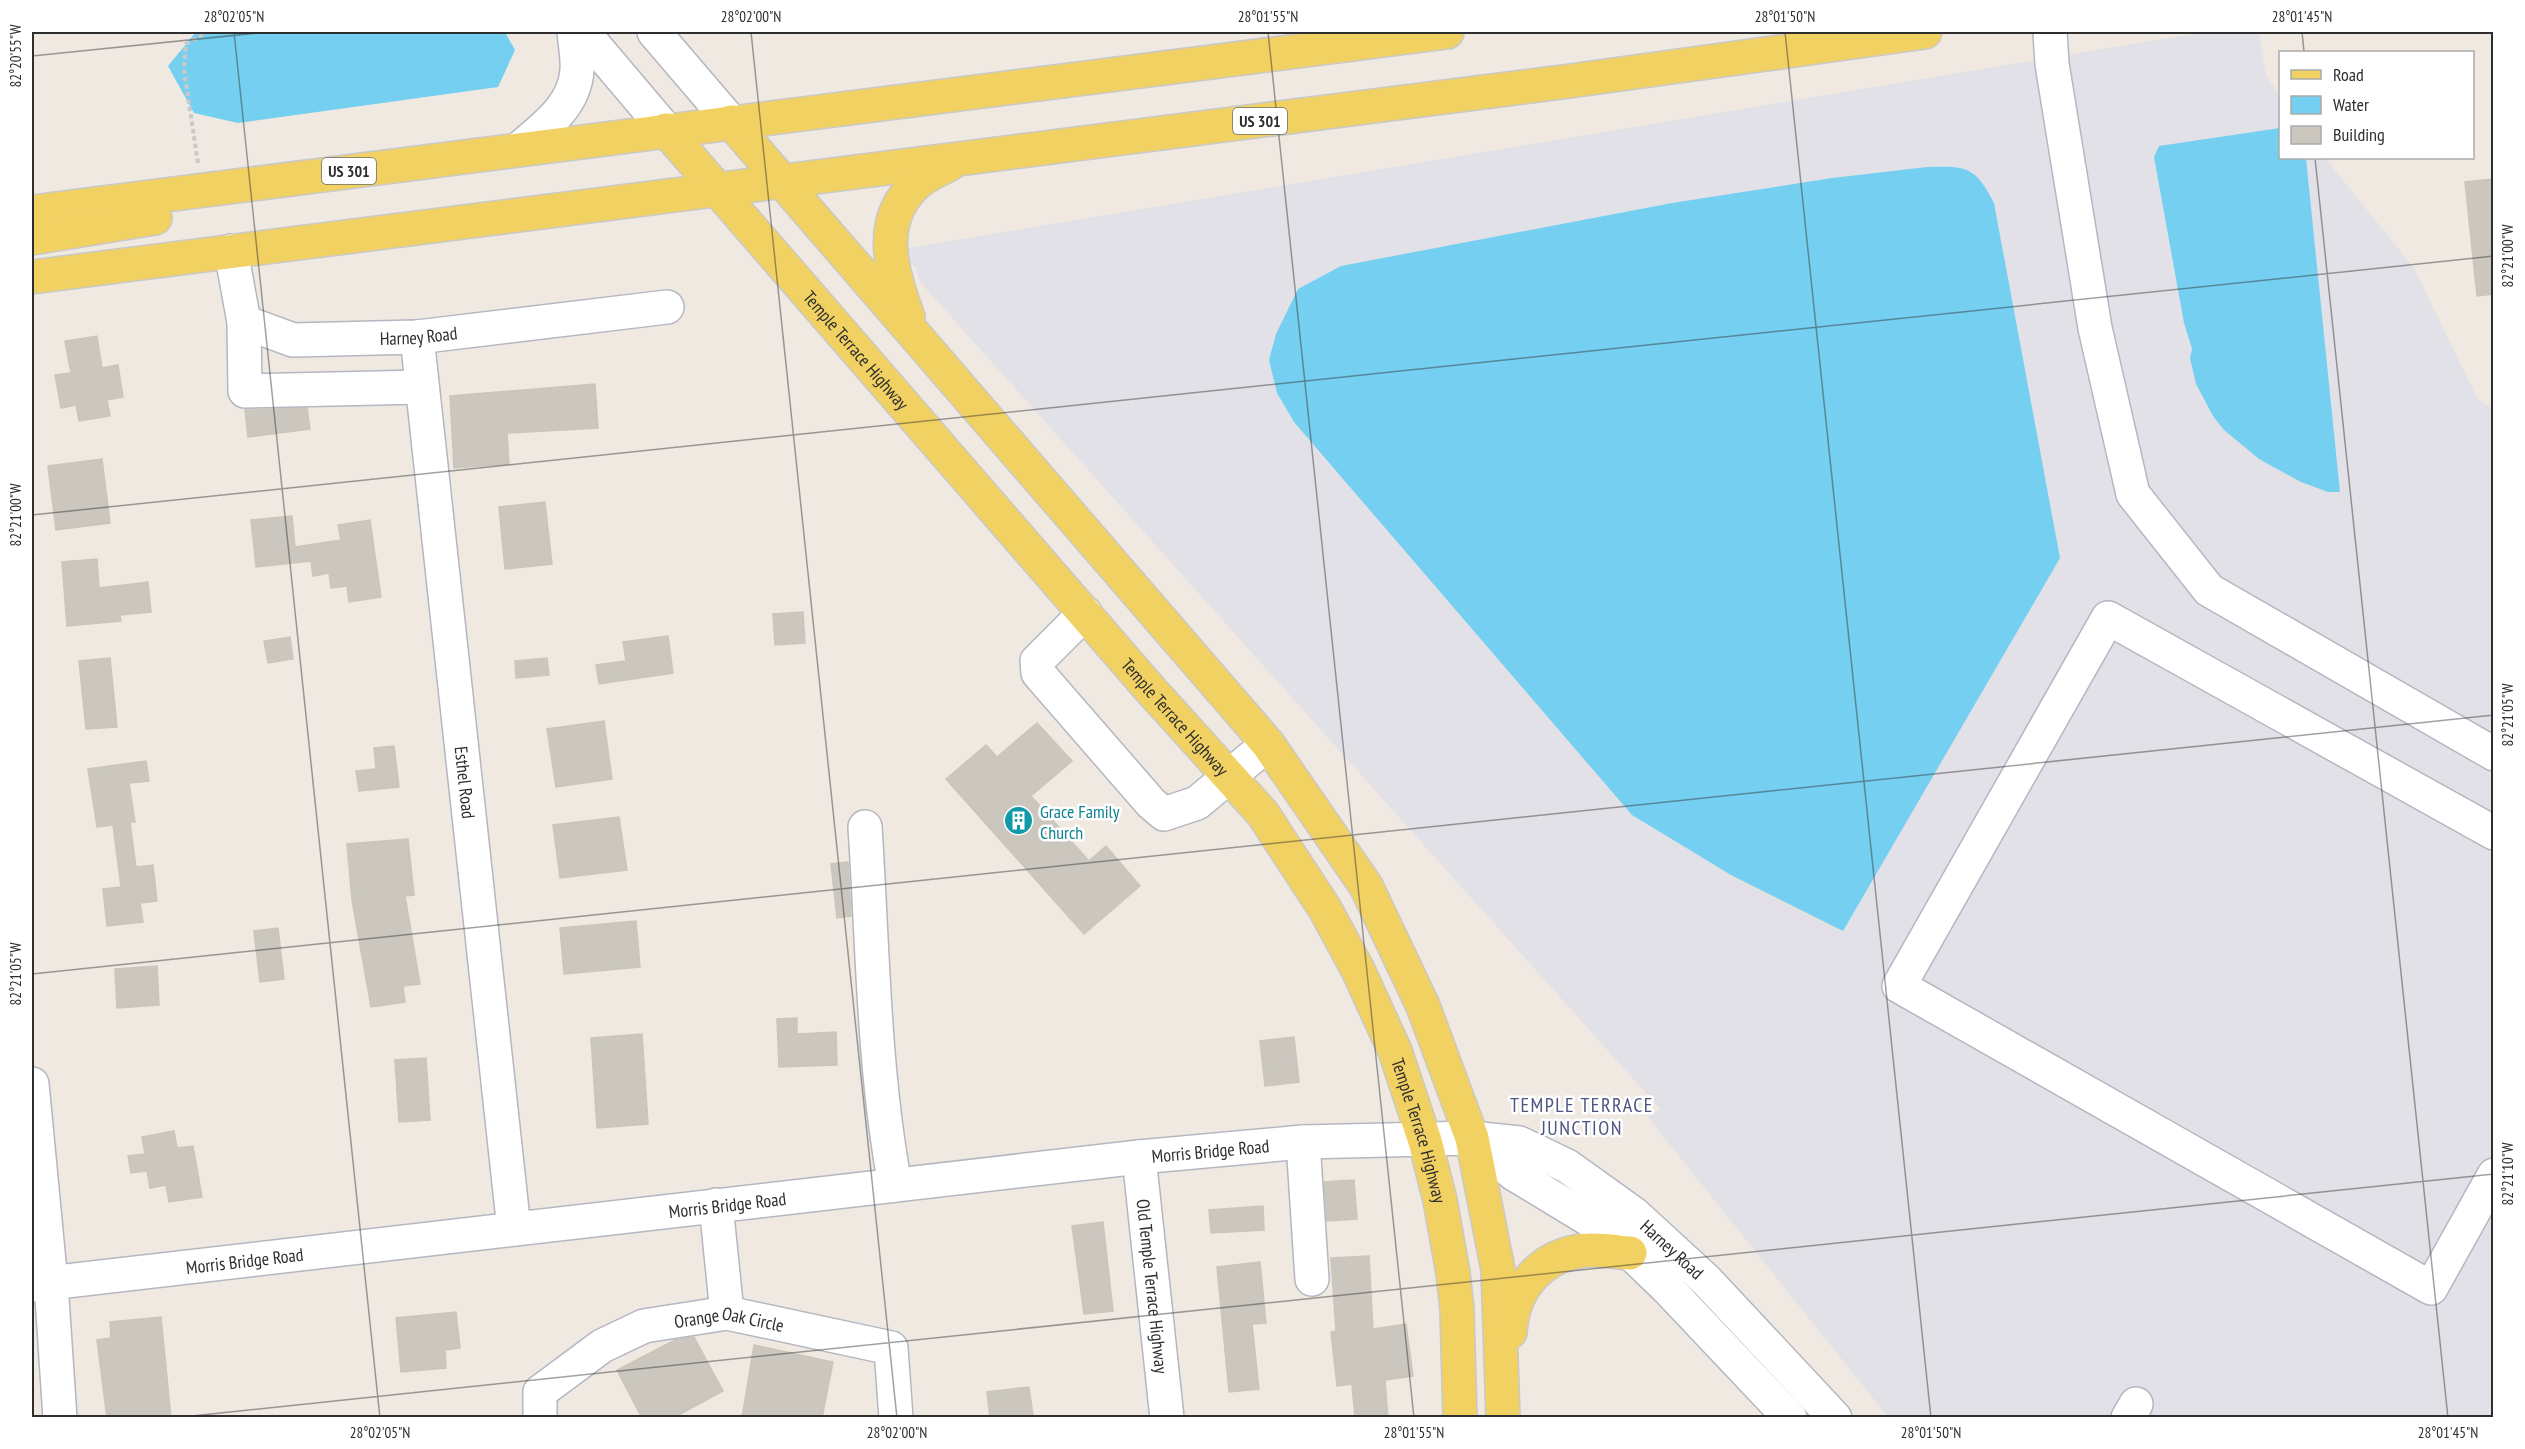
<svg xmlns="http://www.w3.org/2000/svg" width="2525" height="1449" font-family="'PT Sans Narrow',sans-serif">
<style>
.industrial{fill:#e3e1e8}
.water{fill:#75cff0}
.building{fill:#cbc7bf;stroke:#cbc5ba;stroke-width:1.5}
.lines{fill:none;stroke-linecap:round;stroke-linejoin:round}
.minor-casing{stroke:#b4b7c1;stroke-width:36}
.major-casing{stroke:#c9c9c9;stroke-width:36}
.path{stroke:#c9c9c9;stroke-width:4;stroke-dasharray:4.5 3;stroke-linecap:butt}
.minor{stroke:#fff;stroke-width:33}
.major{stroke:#f2d163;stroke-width:33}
.ticks{fill:none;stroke:#2e2e2e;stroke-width:1.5;stroke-opacity:0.45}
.labels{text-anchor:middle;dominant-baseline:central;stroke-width:5;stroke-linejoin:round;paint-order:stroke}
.shield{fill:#fff;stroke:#6d6d6d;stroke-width:1.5}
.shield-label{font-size:16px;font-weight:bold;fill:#2e2e2e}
.street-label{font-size:18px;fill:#2e2e2e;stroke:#fff}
.culture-label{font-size:18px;fill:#0d838f;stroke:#fff;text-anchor:start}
.neighbourhood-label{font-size:20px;letter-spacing:1.5px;fill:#4d5680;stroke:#fff}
.neatline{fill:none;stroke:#2e2e2e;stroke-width:2}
.ticks-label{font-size:15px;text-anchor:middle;fill:#2e2e2e}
</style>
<rect width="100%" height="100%" fill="#efe9e1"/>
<path class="industrial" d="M2205,32H2259L2266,75L2280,96V158H2325L2414,268L2477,398L2493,409V1417H1888L1646,1115L1661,1110L920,282L916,268L903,256L902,249Z"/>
<path class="water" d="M196,32H505L515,50L498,87L238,123L194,113L168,66Z
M2280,128V158H2306L2340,492H2328L2301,482L2259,459L2224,430L2213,416L2196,384L2190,358L2192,349L2184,323L2154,157L2159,146Z
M1927,167C1967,166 1975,166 1994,203L2060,558L1843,931L1731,875L1632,815L1294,422L1277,393L1269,360L1276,334L1298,289L1341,266L1672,203L1832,178Z"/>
<path class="building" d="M2493,179V294L2477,296L2465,182Z
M97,336L102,368L118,365L123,397L107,400L110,416L79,421L76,405L61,408L55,375L71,373L65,341Z
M595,384L598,428L507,433L509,464L454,468L450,396Z
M307,408L310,429L248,437L245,410Z
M102,459L110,523L56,530L48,466Z
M545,502L552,564L505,569L499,507Z
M292,516L295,547L341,540L338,525L370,520L381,597L349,602L347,586L331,588L329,573L313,576L311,561L256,567L251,520Z
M97,559L99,588L148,582L151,612L120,615L121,621L67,626L62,562Z
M803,612L805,643L775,645L773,614Z
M668,636L673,673L599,684L596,665L626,661L623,642Z
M290,637L293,659L268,663L264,641Z
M110,658L117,727L86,729L79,661Z
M547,658L549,675L516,678L515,661Z
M604,721L612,779L556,787L547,729Z
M1037,723L1072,761L1031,796L1089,861L1106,846L1140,886L1084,934L946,779L986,745L997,757Z
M394,746L399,787L359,791L356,771L376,769L374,748Z
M146,761L149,781L129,783L135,822H130L136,867L153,865L157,901L140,903L143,922L107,926L103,889L121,887L113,825L97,827L88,769Z
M619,817L627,870L560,878L553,825Z
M408,839L414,895L405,896L420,984L403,986L405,1002L371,1007L352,900L347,844Z
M848,862L851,916L837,918L831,864Z
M636,921L640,967L564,974L560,928Z
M278,928L284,979L260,982L254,931Z
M157,966L159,1005L117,1008L115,969Z
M797,1018V1034L836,1032L837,1065L779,1067L777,1019Z
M642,1034L648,1124L597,1128L591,1038Z
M1294,1037L1299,1082L1265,1086L1260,1041Z
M426,1058L430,1120L399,1122L395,1060Z
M174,1131L177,1148L193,1146L202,1197L169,1202L166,1185L150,1188L147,1171L131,1173L128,1156L145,1154L142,1137Z
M1354,1180L1357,1219L1327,1221L1324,1182Z
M1263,1206L1264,1230L1211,1233L1209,1210Z
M1103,1222L1113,1311L1084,1314L1072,1226Z
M1369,1256L1373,1329L1406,1324L1413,1376L1385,1380L1388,1418H1355L1352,1384L1337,1386L1331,1332L1336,1331L1331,1258Z
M1260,1262L1266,1323L1252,1324L1259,1389L1229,1392L1217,1267Z
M456,1312L460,1348L445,1350L446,1368L401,1372L396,1318Z
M161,1317L171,1418H107L97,1340L111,1338L110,1322Z
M694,1337L723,1391L673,1418H642L617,1370L675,1340Z
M754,1345L833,1362L822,1418H742Z
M1029,1387L1033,1416L990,1418L987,1392Z"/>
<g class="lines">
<defs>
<g id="minor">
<path d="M583,32L666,130"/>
<path d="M654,32L731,122"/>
<path d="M2050,32L2052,64L2095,328L2133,494L2209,590L2494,754"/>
<path d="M520,148C545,127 575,105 577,70C578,58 575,44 574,32"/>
<path id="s1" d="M231,251L244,322L293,340L417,337L667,307"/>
<path d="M244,322L245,391L422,387"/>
<path id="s2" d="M417,337L514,1229"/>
<path d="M1085,613L1037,661L1038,673L1151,803L1164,814L1197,803L1268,744"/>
<path d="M865,827C873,948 873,1066 895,1185"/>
<path d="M2494,833L2108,618L1899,986L2431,1288L2494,1175"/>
<path d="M32,1084L51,1283L60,1418"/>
<path d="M1472,1138L1514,1174L1608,1231L1667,1288L1790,1418"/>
<path d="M1303,1142L1312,1279"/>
<path id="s3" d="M1139,1157L1167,1418"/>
<path d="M716,1205L727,1313"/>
<path id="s4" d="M32,1285L1139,1157L1303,1142L1472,1138L1519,1143L1567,1166L1634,1214L1706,1280L1835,1418"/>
<path id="s5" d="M540,1418V1392L602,1346L644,1326L727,1313L891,1348L896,1418"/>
<path d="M2128,1418L2136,1404"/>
</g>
<g id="major">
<path d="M731,122L1268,744L1366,886L1423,1006L1472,1138L1498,1270L1503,1418"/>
<path id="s6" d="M666,130L1149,688L1263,814L1325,909L1358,970L1395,1051L1425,1141L1440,1200L1453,1273L1457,1309L1460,1418"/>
<path d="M32,212L1447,32"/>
<path d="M32,238L155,218"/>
<path d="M32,277L1570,81L1925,32"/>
<path d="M908,317C891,271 875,220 918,182C927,175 940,169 950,164"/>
<path d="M1510,1332C1513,1285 1545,1251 1593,1250C1606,1250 1618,1252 1630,1253"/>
</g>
</defs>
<use href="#minor" class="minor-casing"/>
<use href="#major" class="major-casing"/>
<path class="path" d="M198,163L184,70L186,44L208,32"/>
<use href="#minor" class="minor"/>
<use href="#major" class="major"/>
</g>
<path class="ticks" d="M234,32L380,1418M751,32L897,1418M1268,32L1414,1418M1785,32L1931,1418M2302,32L2304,52M32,56L267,32M2315,158L2448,1418M32,515L2494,256M32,974L2494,715M173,1418L2494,1174"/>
<defs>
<symbol id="building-disc" viewBox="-11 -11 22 22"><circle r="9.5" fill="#0f9aa8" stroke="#fff"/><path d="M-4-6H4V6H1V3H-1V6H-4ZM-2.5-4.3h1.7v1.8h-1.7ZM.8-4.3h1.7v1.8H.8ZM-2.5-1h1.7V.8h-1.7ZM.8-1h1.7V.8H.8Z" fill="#fff"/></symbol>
</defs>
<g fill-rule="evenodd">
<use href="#building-disc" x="1002" y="804" width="33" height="33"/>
</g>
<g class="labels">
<g class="shield">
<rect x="1233" y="108" width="54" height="26" rx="4.5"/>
<rect x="322" y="158" width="54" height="26" rx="4.5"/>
</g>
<g class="shield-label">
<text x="1260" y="121">US 301</text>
<text x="349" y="171">US 301</text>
</g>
<g class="street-label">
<text stroke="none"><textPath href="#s1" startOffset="250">Harney Road</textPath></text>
<text stroke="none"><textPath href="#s6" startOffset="291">Temple Terrace Highway</textPath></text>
<text stroke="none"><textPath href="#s6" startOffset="777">Temple Terrace Highway</textPath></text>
<text stroke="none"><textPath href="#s2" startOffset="448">Esthel Road</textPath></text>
<text stroke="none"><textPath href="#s6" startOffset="1263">Temple Terrace Highway</textPath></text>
<text stroke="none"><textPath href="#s4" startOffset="1186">Morris Bridge Road</textPath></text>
<text stroke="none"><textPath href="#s4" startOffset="700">Morris Bridge Road</textPath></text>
<text stroke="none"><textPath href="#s4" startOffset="1683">Harney Road</textPath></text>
<text stroke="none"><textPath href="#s4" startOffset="214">Morris Bridge Road</textPath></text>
<text stroke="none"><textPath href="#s3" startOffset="130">Old Temple Terrace Highway</textPath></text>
<text stroke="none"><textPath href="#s5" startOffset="236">Orange Oak Circle</textPath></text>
</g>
<g class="culture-label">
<text x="1040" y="811">Grace Family<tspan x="1040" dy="21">Church</tspan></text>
</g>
<g class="neighbourhood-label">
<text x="1582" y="1105">TEMPLE TERRACE<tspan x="1582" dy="23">JUNCTION</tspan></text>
</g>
</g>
<rect width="2525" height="1449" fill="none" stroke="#ffffff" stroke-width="66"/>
<rect x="2279" y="51" width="195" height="108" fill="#ffffff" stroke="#ababab" stroke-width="1.5"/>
<rect x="2291" y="70" width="30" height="9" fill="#f2d163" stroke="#ababab" stroke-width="1.5"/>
<text x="2333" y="81" font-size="18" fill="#2e2e2e">Road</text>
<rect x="2291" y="96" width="30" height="18" fill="#75cff0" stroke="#ababab" stroke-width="1.5"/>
<text x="2333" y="111" font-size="18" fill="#2e2e2e">Water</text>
<rect x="2291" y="126" width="30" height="18" fill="#cbc7bf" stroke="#ababab" stroke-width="1.5"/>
<text x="2333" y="141" font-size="18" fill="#2e2e2e">Building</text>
<rect x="33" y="33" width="2459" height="1383" class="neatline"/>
<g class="ticks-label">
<text x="234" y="22">28°02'05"N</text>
<text x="751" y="22">28°02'00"N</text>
<text x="1268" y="22">28°01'55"N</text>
<text x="1785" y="22">28°01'50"N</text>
<text x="2302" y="22">28°01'45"N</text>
<text transform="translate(16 56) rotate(-90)" y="5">82°20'55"W</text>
<text transform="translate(2508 256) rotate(-90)" y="5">82°21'00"W</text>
<text transform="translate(16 515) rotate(-90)" y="5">82°21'00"W</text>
<text transform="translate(2508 715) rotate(-90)" y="5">82°21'05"W</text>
<text transform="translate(16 974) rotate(-90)" y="5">82°21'05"W</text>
<text transform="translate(2508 1174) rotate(-90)" y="5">82°21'10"W</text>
<text x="380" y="1438">28°02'05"N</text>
<text x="897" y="1438">28°02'00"N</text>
<text x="1414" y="1438">28°01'55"N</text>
<text x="1931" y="1438">28°01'50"N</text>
<text x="2448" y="1438">28°01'45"N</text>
</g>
</svg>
